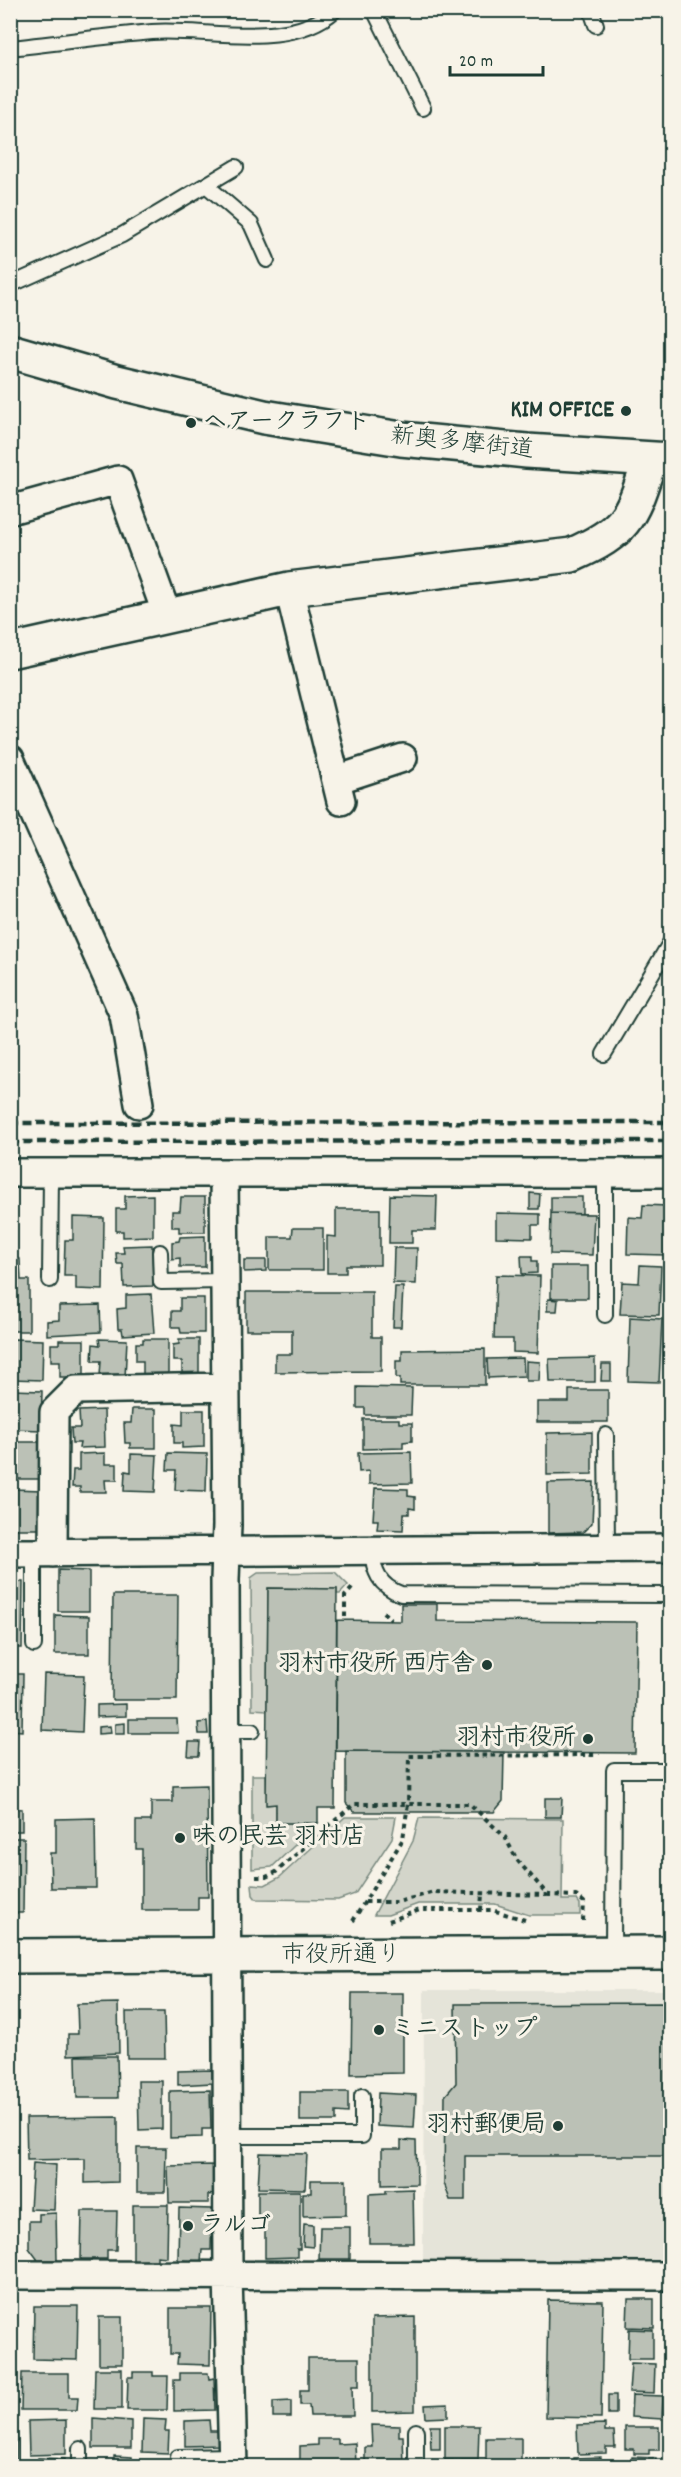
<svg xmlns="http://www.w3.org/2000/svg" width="681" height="2477" font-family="Dekko,'Klee One',sans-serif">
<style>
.built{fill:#e5e4d9}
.green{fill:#d3d5ca;stroke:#79897f;stroke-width:1.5}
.building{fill:#bbc1b6;stroke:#1f3d34;stroke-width:1.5}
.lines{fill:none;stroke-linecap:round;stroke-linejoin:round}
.service-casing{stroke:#1f3d34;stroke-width:18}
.minor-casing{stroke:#1f3d34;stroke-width:32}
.tertiary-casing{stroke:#1f3d34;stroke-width:38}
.primary-casing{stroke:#1f3d34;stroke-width:38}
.path{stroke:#1f3d34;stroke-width:4;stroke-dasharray:4.5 4.5;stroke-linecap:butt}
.service{stroke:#f7f3e8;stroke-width:14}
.minor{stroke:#f7f3e8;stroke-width:27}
.tertiary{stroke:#f7f3e8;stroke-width:33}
.primary{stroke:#f7f3e8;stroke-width:33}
.rail{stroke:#1f3d34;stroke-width:4.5;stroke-dasharray:9 4.5;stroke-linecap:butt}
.poi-dot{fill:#1f3d34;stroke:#f7f3e8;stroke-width:2}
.labels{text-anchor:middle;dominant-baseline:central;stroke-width:6;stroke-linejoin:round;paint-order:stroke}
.poi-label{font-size:24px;font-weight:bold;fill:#1f3d34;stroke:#f7f3e8;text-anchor:end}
.street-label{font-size:24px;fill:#1f3d34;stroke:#f7f3e8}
</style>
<rect width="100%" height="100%" fill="#f7f3e8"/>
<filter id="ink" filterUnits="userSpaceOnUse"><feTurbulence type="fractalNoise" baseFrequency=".0167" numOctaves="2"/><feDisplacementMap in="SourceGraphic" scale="12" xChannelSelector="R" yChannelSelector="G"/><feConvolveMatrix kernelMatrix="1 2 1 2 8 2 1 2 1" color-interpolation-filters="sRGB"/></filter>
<g filter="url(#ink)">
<path class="built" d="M424,1990H670V2260L423,2262Z"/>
<path class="green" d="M335,1572L348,1585L340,1594H337V1589L268,1588L267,1710L252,1709L251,1578L258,1573Z
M252,1775H266L267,1805L276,1804V1823H318L272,1867L252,1869Z
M345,1817H396L392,1838L355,1894L338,1900L256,1899L253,1895L252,1884L265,1885L280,1877Z
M419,1818L563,1819L562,1900H577L580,1904V1915H529L495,1904H418L388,1915H374L413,1841Z"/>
<path class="building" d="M530,1193L540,1194L539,1209H530Z
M153,1195V1236L123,1237V1231H116V1209H125V1196Z
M390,1195L437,1196L436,1230H412V1243H389Z
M181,1197H205V1232H179V1227H172V1211H180Z
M551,1197H582V1214L551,1213Z
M643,1205L667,1206L665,1255L627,1254L628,1217L642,1218Z
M336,1209H380V1265H346V1273H327V1236L336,1237Z
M496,1213L540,1214V1225H532V1238L496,1237Z
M551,1213L594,1214L592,1255L550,1254Z
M73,1217L104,1218L103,1290L76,1289V1276H64L65,1240H73Z
M293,1228H323V1270H269V1237H292Z
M205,1236V1267H180V1258L172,1259V1242L179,1241L180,1237Z
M152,1245L153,1286L124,1287L123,1264H117L116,1253H124L123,1246Z
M394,1248H417L416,1284L393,1283Z
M521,1256H532V1261H537V1273L522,1274Z
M10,1259H20L21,1280H29V1331H10Z
M244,1260H266V1271L244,1272Z
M640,1265L661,1266L659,1315L620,1314L622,1282L639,1283Z
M551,1266H588V1298H551Z
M496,1275L540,1276L538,1353L513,1352V1339H494Z
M395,1287H403L401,1327H393Z
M246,1292H372V1337H381V1371L275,1372V1354H292V1330H246Z
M151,1294L154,1333L123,1335L122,1329H118L117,1309L126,1308V1295Z
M180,1298H204V1333H181L180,1327H172V1311H180Z
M548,1299L558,1300L557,1311H547Z
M100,1305L101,1332L47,1335V1321L59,1320V1306Z
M630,1317L662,1319L659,1382L628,1381Z
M13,1339L43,1340L42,1380L12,1379L10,1345Z
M99,1339L127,1340L125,1377L100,1376L101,1361H92L93,1344L100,1345Z
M143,1339H168V1377L143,1376V1361H136V1343H143Z
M179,1339H199V1375H182V1361H173V1345L179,1344Z
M59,1340H84V1377H60V1361H51V1344H59Z
M485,1349V1385H400V1378H396V1361H402V1350Z
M523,1358L524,1376L488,1378L487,1359Z
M595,1358V1382H550L549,1359Z
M526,1361L540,1362L539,1381H526Z
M602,1364H611V1381H601Z
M357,1387L412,1388L411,1415H365V1408H357Z
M12,1390L42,1391L41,1430L13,1429Z
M569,1390H608V1422H537V1402H569Z
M132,1409H156V1448H130V1443H125L124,1423H131Z
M104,1410L105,1447L79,1448L80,1443H72L71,1428H80L79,1411Z
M183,1410H204V1447L182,1448V1443H174V1424L183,1425Z
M363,1419H399V1423H412V1441L403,1442V1448L363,1449Z
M592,1432V1474L547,1475V1433Z
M11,1442H42V1479H13V1467H10Z
M411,1452L412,1483L369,1484V1471L359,1472L358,1453Z
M105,1453V1464H117V1480H105L106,1492H80V1487H72L73,1470H79V1454Z
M168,1453L207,1454L206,1491L175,1490L176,1470H167Z
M131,1454L157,1455L155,1492L124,1491L125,1471L131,1472Z
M594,1482L592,1523L583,1532L548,1533V1483Z
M375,1488L408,1489V1496L415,1497V1509L409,1508V1514H404L403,1530L377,1529L378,1520H373Z
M11,1489L42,1490V1529H14V1513H10Z
M58,1570L89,1571V1611H58Z
M10,1582H23L22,1648H10Z
M268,1588L337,1589L335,1808H318V1823H276V1804L266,1805Z
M113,1595H178L177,1700H112Z
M401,1604H437V1621L637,1622L635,1753L336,1751L337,1620L401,1621Z
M55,1615L89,1616V1654H55Z
M10,1668L12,1674H23L22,1731L10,1730Z
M44,1674L84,1675L82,1732L42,1730Z
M126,1704V1716L97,1717V1705Z
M129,1719H177L178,1733H129Z
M207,1722L208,1734H199L198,1723Z
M125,1723V1734H115V1724Z
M110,1726L111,1733L98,1734V1727Z
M189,1742H200L199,1756H188Z
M346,1751L504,1752L503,1801L494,1812H354L346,1803Z
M207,1785L208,1897H198V1910H142V1849H136V1821H151V1802H173V1786Z
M545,1798H562L561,1817H545Z
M10,1808L22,1809V1831H10Z
M95,1818L96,1888H51L50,1853H56V1819Z
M10,1838H24L23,1913H10Z
M352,1993H403V2073L351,2074Z
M118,2003L119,2053L68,2055V2034H78L77,2004Z
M670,2003V2156H465V2200H450L444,2183L445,2096L456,2083L455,2004Z
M126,2012H164L165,2058H127Z
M76,2056H117L118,2098H77Z
M212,2070V2083L178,2085V2071Z
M138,2081H162V2129L139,2130Z
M210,2090L211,2129H202V2137L170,2138V2091Z
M300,2092H348V2113L336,2112V2121H300Z
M378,2093L416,2095L414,2128L377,2126Z
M118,2117V2182L85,2183V2159L27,2160L26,2118Z
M401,2140L416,2141L417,2184L382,2185V2149H401Z
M137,2148H166L165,2192H137Z
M260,2153L307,2154L305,2189L258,2188Z
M33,2163L56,2165L54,2210L30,2209Z
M214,2165V2194L208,2195V2203H169L168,2166Z
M311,2180H346V2215L303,2216V2193H311Z
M413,2189L414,2243H369V2194L386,2193V2190Z
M258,2191H300V2249H297V2257L265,2258V2219H258Z
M133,2205H168L167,2257L157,2256V2260L133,2261Z
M179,2208L212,2209L211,2250H202L201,2261L178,2260Z
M82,2211H117L116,2250H107V2259H81Z
M56,2213L57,2260H38L29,2248V2221H39V2214Z
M304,2224L313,2225V2247L303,2246Z
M320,2227H350V2259H319Z
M628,2299H654V2328L627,2327Z
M548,2300L603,2301L601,2418L546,2417Z
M34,2306H78L77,2360L33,2359Z
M170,2308H211L210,2365L177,2364L178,2354H170Z
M99,2317H122V2364H99Z
M415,2317V2411L372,2412V2318Z
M629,2329L653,2330V2359H628Z
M308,2358H359V2386H352L353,2416H310L309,2405H300V2390H308Z
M631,2363L655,2364L654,2393L629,2392Z
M95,2369H122V2409H94Z
M133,2372H153V2376H168L167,2410H127L128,2377H133Z
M22,2373H69V2397H78L77,2410H21Z
M180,2373H208L209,2379L214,2378L215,2410L174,2411V2380H180Z
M608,2395H616V2414H608Z
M632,2395L663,2396L662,2419L631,2417Z
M291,2401V2417H273V2402Z
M448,2404V2417L426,2418L425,2405Z
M93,2418L131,2421V2448H93Z
M143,2419L166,2420L165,2431H169L168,2453L142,2452Z
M66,2420V2454L29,2455L28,2421Z
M209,2420L210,2431H219V2445L185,2446V2421Z
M10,2423H17L16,2466H10Z
M605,2424V2431H614L615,2447H606V2453L578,2454L577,2425Z
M371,2425L399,2426V2436H403L404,2466H365V2447H372Z
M430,2426H440V2449H431Z
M445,2426H479L478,2460H445Z
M625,2427H659V2450H649V2454H634V2449H625Z
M486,2438H521V2466H486Z
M318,2439H338V2444L355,2443L356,2466H300V2446L318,2445Z
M114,2456L132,2457V2466H114Z
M601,2457V2466H574V2458Z
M632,2457L656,2458V2466H632Z
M38,2458L65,2459V2466H38Z
M141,2461H168V2466H141Z"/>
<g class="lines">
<defs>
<path id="service" d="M374,10L423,108
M591,10L596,25
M10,48C58,43 105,36 152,32C208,28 289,51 335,10
M206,185L251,224L267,260
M10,285L122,235L236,167
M604,1054L670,943
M605,1173V1315
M160,1252L161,1282L225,1281
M50,1280L51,1173
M606,1435L607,1548
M372,1549C373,1571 379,1586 401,1594L670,1595
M34,1553V1645
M226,1731H252
M613,1954L614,1770H670
M227,2136H362V2096
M416,2431V2466
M178,2457L233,2456
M80,2466V2449"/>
<path id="minor" d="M10,510L118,480L167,615
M289,589L341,801
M10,759L124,1015L139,1104
M336,780L403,758
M10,1173H670
M224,1173L227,1525L225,1580L228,2275L233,2466
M10,1553L670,1548
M53,1553L54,1412L76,1390L225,1387
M10,2275L670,2276"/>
<path id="tertiary" d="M10,651L289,589L572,555C629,530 631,516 650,460
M10,1956L670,1953"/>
<path id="primary" d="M10,351L117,382L264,417L401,439L527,451L670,460"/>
</defs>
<use href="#service" class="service-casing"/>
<use href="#minor" class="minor-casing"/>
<use href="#tertiary" class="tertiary-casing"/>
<use href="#primary" class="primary-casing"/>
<path class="path" d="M383,1612L391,1620
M345,1617V1596L355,1585
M256,1877H266L276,1872L354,1804H470L505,1837L517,1860L548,1895L576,1896L584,1902L583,1921
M365,1902H398L434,1892L547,1895
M481,1910L482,1893
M353,1921L403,1839L408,1804L409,1756L598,1755
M389,1921L420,1910H492L525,1920"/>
<use href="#service" class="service"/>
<use href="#minor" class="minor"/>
<use href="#tertiary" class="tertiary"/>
<use href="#primary" class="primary"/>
<path class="rail" d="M10,1123L670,1122
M10,1142L670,1141"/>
</g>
</g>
<g class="poi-dot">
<circle cx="626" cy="411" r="6"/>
<circle cx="191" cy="423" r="6"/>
<circle cx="487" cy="1665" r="6"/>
<circle cx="588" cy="1739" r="6"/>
<circle cx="180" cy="1838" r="6"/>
<circle cx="379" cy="2030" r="6"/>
<circle cx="558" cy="2126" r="6"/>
<circle cx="188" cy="2226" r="6"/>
</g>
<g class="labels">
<g class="poi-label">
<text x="614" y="411">KIM OFFICE</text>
<text x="203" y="423" text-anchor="start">ヘアークラフト</text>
<text x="475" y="1665">羽村市役所 西庁舎</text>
<text x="576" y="1739">羽村市役所</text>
<text x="192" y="1838" text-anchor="start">味の民芸 羽村店</text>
<text x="391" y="2030" text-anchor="start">ミニストップ</text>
<text x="546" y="2126">羽村郵便局</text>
<text x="200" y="2226" text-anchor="start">ラルゴ</text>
</g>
<g class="street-label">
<text transform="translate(462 444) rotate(6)">新奥多摩街道</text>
<text x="341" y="1956">市役所通り</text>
</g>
</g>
<rect width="681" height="2477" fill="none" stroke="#f7f3e8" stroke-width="36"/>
<rect x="18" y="18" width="645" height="2441" fill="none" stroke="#1f3d34" stroke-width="2" filter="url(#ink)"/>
<path d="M450 66v9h93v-9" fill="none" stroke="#1f3d34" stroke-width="3"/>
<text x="459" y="66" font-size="18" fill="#1f3d34" stroke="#f7f3e8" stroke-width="4.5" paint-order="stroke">20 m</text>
</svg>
